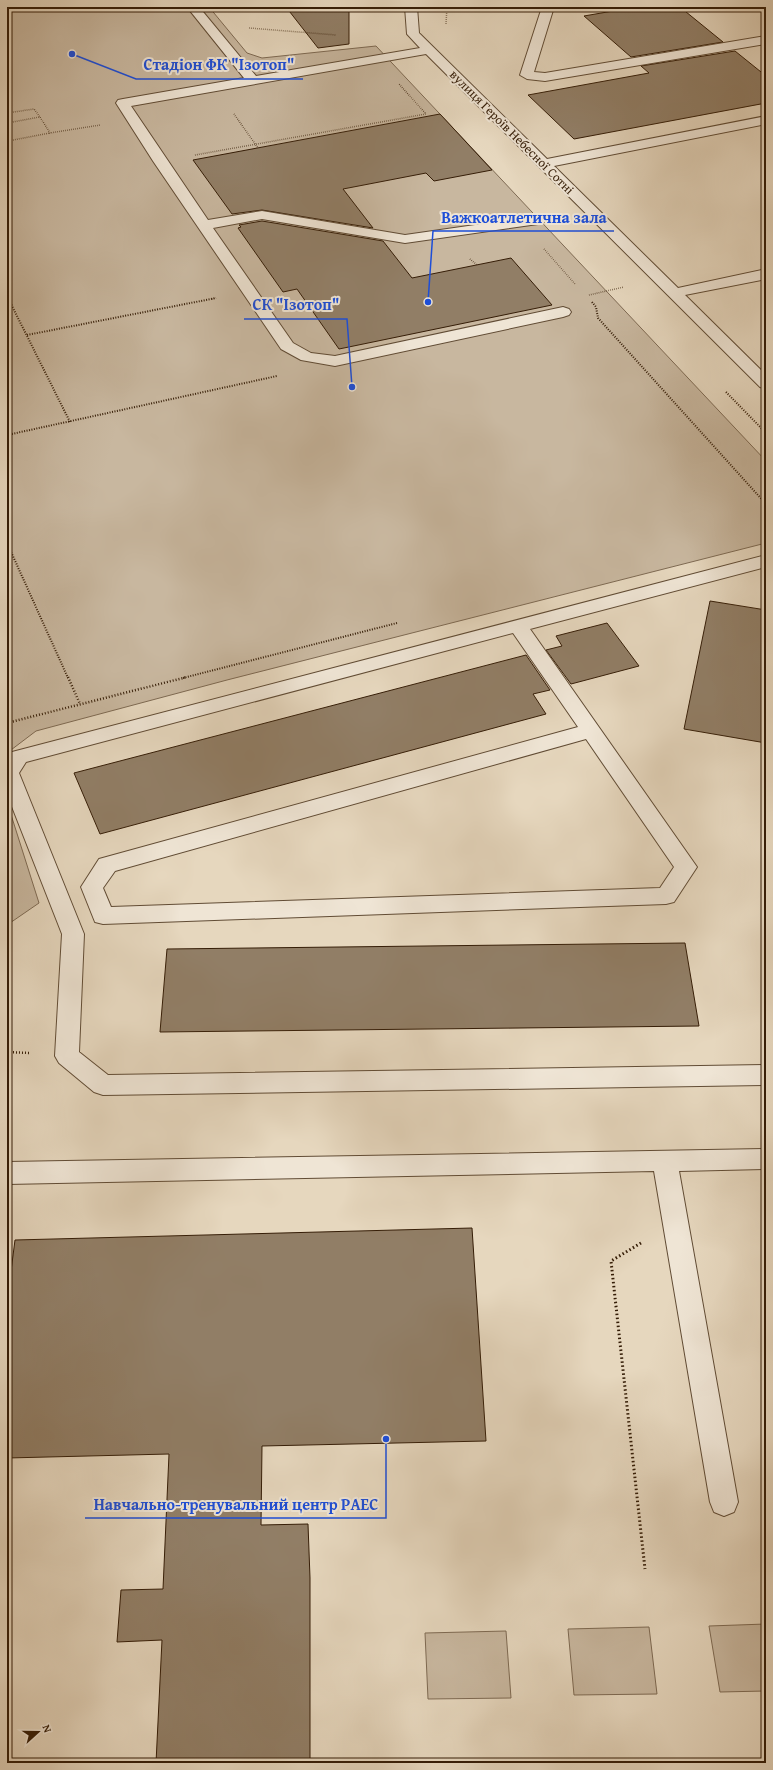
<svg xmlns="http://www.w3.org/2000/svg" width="773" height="1770" font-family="'Gentium Book Plus',serif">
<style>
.green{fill:#c8b79f;stroke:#7e6a53}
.building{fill:#917e66;stroke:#351d07}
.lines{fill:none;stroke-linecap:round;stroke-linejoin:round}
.minor-casing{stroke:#614c35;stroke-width:2}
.path-far3{stroke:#351d07;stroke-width:1.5;stroke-dasharray:0.5 1.5;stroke-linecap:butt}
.path-far2{stroke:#351d07;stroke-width:2;stroke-dasharray:1 1.5;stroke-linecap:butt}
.path-far1{stroke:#351d07;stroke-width:2.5;stroke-dasharray:1 2;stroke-linecap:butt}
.path{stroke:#351d07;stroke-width:3;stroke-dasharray:1.5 2.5;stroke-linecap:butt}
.minor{fill:#efe5d5;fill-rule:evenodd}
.labels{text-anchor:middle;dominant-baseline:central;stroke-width:4;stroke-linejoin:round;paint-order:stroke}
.far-street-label{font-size:13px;fill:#351d07;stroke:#efe5d5}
.leader{fill:none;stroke:#1d4ed8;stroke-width:1.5}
.callout-dot{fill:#1d4ed8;stroke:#efe5d5;stroke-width:1.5}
.callout-label{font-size:16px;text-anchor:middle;font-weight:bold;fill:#1d4ed8;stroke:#efe5d5;stroke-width:4;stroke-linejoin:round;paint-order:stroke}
</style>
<rect width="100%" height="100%" fill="#e6d7be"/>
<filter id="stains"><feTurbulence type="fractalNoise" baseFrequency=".005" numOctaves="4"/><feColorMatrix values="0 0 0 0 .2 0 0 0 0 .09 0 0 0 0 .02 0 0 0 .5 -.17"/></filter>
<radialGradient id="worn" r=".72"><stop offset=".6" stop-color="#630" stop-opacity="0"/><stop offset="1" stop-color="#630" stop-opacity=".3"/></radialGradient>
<path class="green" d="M7,7H209L247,53L262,58L376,46L766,461V543L227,680L36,731L7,753Z
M7,802L39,903L7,925Z
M766,1624V1691L720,1692L709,1626Z
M649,1627L657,1694L574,1695L568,1629Z
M506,1631L511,1698L428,1699L425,1633Z"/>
<path class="building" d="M286,7H349V44L318,48Z
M636,7H680L723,42L631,57L584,16Z
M735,51L766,76V103L574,139L528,95L649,73L641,66Z
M440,114L492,170L434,181L426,173L343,189L373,228L262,210L232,214L193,160Z
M262,221L383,241L412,278L511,258L552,305L339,349L297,289L283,292L238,228L241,227L239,225Z
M710,601L766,610V743L684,729Z
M607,623L639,666L571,684L546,650L562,646L556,636Z
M526,655L550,690L533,694L546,714L100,834L74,773Z
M685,943L699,1026L160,1032L167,949Z
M472,1228L486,1441L262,1446L261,1525L308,1524L310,1578V1763H156L162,1640L117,1642L121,1590L163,1589L169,1454L7,1458V1302L15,1240Z"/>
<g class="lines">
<defs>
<path id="minor" d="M187,7H199L256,76L420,48L407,34L405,7H417L419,33L547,159L766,116V124L554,166L678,288L766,269V279L685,295L766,375V389L760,387L426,54L131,106L208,220L262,211L405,235L538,216L543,217L545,220L543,223L538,224L405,243L262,219L213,228L293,343L311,353L335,356L563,307L569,309L571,312L569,315L563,317L335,366L301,360L281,349L153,161L116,103L118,100L123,99L244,78Z
M542,7H554L534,72L545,73L766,36V44L545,81L527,79L520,75Z
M766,555V567L530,629L697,867L674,902L666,904L103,924L95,922L81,887L99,859L578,727L513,633L26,762L19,773L84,934L79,1052L108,1075L766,1065V1085L103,1095L94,1092L59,1063L55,1056L62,934L7,794V759L12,752ZM586,739L674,867L660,888L111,907L103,888L115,871Z
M766,1149V1169L679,1171L738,1502L734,1512L724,1516L714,1512L710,1502L654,1171L7,1184V1162Z"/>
</defs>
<use href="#minor" class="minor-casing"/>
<path class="path-far3" d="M446,24L447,7
M249,28L336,35
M7,113L34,109L40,117
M234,114L258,148
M7,123L40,117L50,133L100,125
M13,140L50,133
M195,155L426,114L399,84
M544,249L575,284
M470,259L477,265
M7,295L9,299
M589,295L624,287
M212,299L216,298"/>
<path class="path-far2" d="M8,298L70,422
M592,302L596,307L598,318L766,504
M27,335L216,298
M726,392L766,433
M7,435L277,376
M7,543L68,678
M183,678L397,623"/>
<path class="path-far1" d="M68,677L80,704
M7,723L187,677
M7,1052L30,1053"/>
<path class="path" d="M641,1243L611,1261L645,1569"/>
<use href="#minor" class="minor"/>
</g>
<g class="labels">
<g class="far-street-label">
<text transform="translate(512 132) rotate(45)">вулиця Героїв Небесної Сотні</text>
</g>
</g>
<path class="leader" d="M72 54L136 79H303M428 302L433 231H614M352 387L347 319H244M386 1439L386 1518H85"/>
<g class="callout-dot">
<circle cx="72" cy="54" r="4"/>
<circle cx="428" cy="302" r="4"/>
<circle cx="352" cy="387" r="4"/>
<circle cx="386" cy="1439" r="4"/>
</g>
<g class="callout-label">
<text x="219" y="70">Стадіон ФК "Ізотоп"</text>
<text x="524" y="223">Важкоатлетична зала</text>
<text x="296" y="310">СК "Ізотоп"</text>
<text x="236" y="1510">Навчально-тренувальний центр РАЕС</text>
</g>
<rect width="773" height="1770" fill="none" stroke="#e6d7be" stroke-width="24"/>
<rect x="8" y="8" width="757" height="1754" fill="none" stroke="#351d07" stroke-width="2"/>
<rect x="12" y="12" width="749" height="1746" fill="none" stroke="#351d07"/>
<g transform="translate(38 1732) rotate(69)" stroke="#efe5d5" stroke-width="3" paint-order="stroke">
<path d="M0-3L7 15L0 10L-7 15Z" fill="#351d07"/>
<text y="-6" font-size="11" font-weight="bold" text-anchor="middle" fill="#351d07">N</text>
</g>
<rect width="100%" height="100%" filter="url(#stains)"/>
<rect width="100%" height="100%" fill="url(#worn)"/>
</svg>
